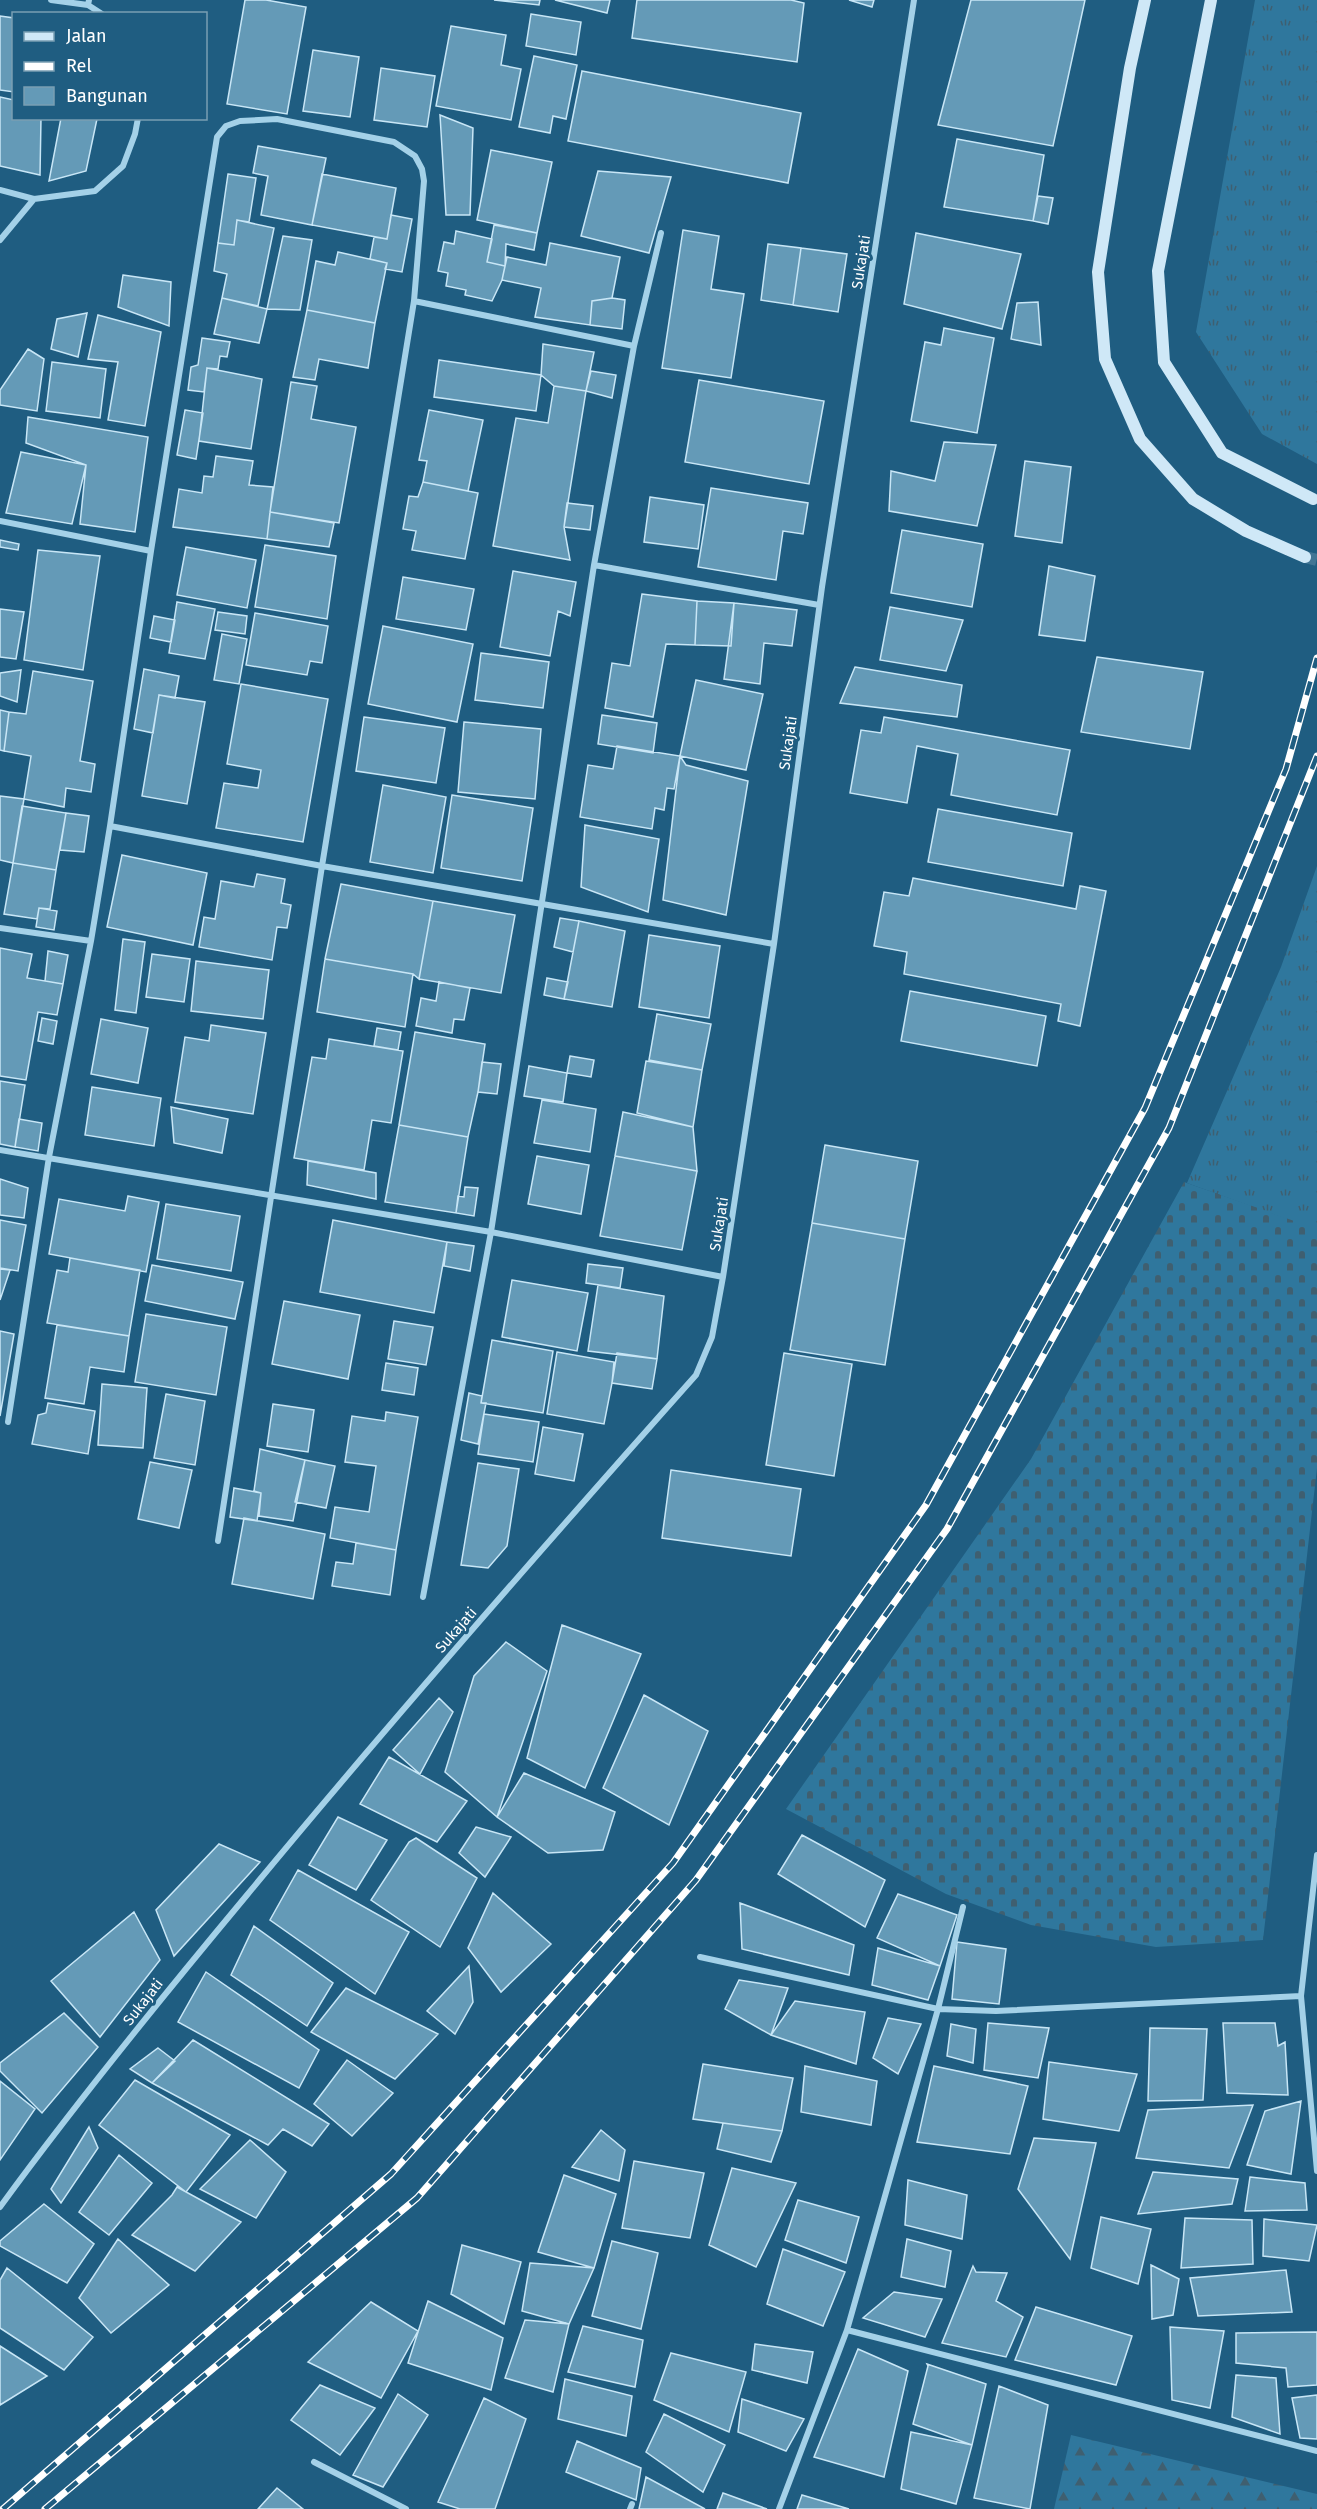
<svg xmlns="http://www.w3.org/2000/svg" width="1317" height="2509" font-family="'Fira Sans',sans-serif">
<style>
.grass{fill:url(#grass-tufts)}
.forest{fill:url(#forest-firs)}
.cemetery{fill:url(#cemetery-stones)}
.building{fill:#649ab7;stroke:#c8e6f6;stroke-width:1.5}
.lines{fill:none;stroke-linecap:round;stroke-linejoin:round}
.secondary-tunnel{stroke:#417594;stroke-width:12;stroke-dasharray:12 6;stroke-linecap:butt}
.minor{stroke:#a4d1e8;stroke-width:6}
.secondary{stroke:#cfe8f7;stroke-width:12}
.rail-casing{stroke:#fff;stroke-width:7}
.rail{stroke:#1f5d81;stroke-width:4.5;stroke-dasharray:14;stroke-linecap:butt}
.labels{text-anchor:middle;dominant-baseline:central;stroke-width:6;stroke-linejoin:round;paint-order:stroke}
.street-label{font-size:15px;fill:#fff;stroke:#1f5d81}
</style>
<defs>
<pattern id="grass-tufts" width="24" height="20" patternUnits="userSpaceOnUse" patternTransform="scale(1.5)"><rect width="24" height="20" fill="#2f779d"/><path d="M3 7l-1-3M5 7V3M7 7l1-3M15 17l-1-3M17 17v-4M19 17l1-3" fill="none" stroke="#3f5f70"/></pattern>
<pattern id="forest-firs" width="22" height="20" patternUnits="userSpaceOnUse" patternTransform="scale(1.5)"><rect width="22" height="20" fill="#2f779d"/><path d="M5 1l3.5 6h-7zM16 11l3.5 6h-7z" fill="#3f5f70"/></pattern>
<pattern id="cemetery-stones" width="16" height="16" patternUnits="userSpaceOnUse" patternTransform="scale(1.5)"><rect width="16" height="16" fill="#2f779d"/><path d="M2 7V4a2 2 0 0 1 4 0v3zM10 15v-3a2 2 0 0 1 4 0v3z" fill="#3f5f70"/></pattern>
</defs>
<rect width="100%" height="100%" fill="#1f5d81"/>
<path class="grass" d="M1255,0H1317V464L1262,434L1196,332Z
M1317,866V1230L1187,1183L1281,967Z"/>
<path class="forest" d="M1071,2435L1317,2494V2509H1054Z"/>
<path class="cemetery" d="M1184,1182L1317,1229V1468L1263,1940L1156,1947L1031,1925L946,1894L786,1809L1031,1459Z"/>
<path class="building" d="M245,0H266L306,7L287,114L227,104Z
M494,0H540L539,5Z
M555,0H610L607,13Z
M637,0H791L804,3L797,62L632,38Z
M849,0H874L872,7Z
M971,0H1085L1053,146L938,125Z
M531,14L581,22L576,55L526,46Z
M0,16L14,18V92L0,90Z
M451,26L506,35L501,65L521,69L511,120L436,106Z
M313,50L359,57L350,117L303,111Z
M534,56L577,65L566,119L553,116L550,133L519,127Z
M381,68L435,76L427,127L374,120Z
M582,71L801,113L788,183L568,141Z
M0,97L14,100V118H41L40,175L0,166Z
M440,115L473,128L470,215H446Z
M61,118L97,119L86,171L49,181Z
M957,139L1044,155L1033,221L944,207Z
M258,146L326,158L312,225L261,215L268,176L253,173Z
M491,150L552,162L537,233L477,220Z
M598,171L671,177L649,253L581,236Z
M228,174L256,178L249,222L237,220L234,245L218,243Z
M322,174L396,188L387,239L312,225Z
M1038,196L1053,198L1048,224L1033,221Z
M391,215L412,219L402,272L385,269L387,263L370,259L374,237L387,239Z
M237,220L274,228L258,306L222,298L227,274L214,271L218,243L234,245Z
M494,225L537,233L534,250L506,244L505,266L487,262Z
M683,230L719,236L711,289L744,294L731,378L662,368Z
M456,231L492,239L487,262L505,266L502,280L492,301L465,295L466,290L446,286L448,273L438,271L444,242L454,244Z
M916,233L1021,254L1002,329L904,304Z
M283,236L312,240L300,310L267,309Z
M550,243L620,257L612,298L592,301L590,325L535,317L541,288L502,280L507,257L546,265Z
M768,244L801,248L793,305L761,300Z
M801,248L847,254L838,312L793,305Z
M338,252L387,263L375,323L307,310L316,261L335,265Z
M123,275L171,282L169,326L118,307Z
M222,298L267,309L259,343L214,334Z
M612,298L625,300L622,329L590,325L592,301Z
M1038,302L1041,345L1011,339L1017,303Z
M307,310L375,323L368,368L319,359L315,380L293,377Z
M87,313L78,357L51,349L57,319Z
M98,315L161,332L145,426L108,420L118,362L88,359Z
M944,328L994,338L977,433L911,421L925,342L941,345Z
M202,338L230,342L227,357L220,356L218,369L207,368L204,392L188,390L191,367L198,365Z
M543,344L594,352L586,391L554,386L541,375Z
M28,349L44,359L37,411L0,405V390Z
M439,360L541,375L536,411L434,397Z
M52,362L106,369L100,418L46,411Z
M207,368L262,379L251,449L199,441Z
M591,371L616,375L612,398L586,391Z
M699,380L824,401L809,484L685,462Z
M291,382L317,386L311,419L356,427L339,523L270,512Z
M554,386L586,391L564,527L570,560L493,546L516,418L548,423Z
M185,410L203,413L196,459L177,455Z
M429,410L483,420L468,491L423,482L427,461L419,460Z
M28,417L148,437L135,532L80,524L86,465L26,443Z
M944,442L996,445L977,526L889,511L891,471L935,481Z
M21,452L86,465L72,524L6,513Z
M216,456L253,461L249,485L273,487L267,539L173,527L179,489L202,493L204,476L213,477Z
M1025,461L1071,467L1062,543L1015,536Z
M423,482L478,493L465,559L412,550L416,531L403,529L409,496L418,497Z
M711,488L808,503L803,534L783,531L776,580L698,567Z
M650,497L704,505L698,549L644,542Z
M567,503L593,506L590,530L564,527Z
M270,512L334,523L329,547L267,539Z
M902,530L983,544L972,607L891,593Z
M0,540L19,544L18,550L0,547Z
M265,545L336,556L327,619L255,607Z
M186,547L256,560L247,608L177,595Z
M38,550L100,556L83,670L24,660Z
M1049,566L1095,576L1085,641L1039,635Z
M513,571L576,582L570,616L558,611L550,656L500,647Z
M403,577L474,589L466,630L396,619Z
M642,594L697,601L695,645L666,644L653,717L605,708L612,663L630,666Z
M697,601L734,603L731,646L695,645Z
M177,602L215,609L205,659L169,653Z
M734,603L797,610L792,646L764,643L760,684L724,679Z
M890,607L963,620L946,671L880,660Z
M0,609L24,612L16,659L0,657Z
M218,612L247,616L245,634L215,630Z
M255,613L328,626L322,663L310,661L307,675L246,665Z
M154,616L175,620L171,642L150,638Z
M383,626L473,644L457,722L368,704Z
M222,634L247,639L239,684L214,680Z
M481,653L549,662L543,708L475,700Z
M1097,657L1203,672L1190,749L1081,732Z
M855,667L962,685L957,717L840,703Z
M144,669L179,676L175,698L159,695L153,733L134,729Z
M21,670L17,702L0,696V673Z
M33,671L93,681L80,761L95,764L91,792L66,788L64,807L24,799L31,756L4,751L9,712L26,714Z
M696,680L763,694L746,770L680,756Z
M241,684L328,699L303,842L216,828L224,783L258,788L261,770L227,764Z
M159,695L205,702L187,804L142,796Z
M0,710L9,712L4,751L0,750Z
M602,715L657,723L653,753L598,744Z
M364,717L445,728L436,783L356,771Z
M884,717L1070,750L1057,815L951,795L958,754L917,746L907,803L850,793L861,730L881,733Z
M464,722L541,729L535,799L458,792Z
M617,746L680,756L674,789L667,788L664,810L655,808L652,829L580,817L588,765L613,769Z
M680,756L686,765L748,781L726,915L663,900Z
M383,785L446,797L433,873L370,862Z
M452,795L533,808L522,881L441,868Z
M0,796L24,799L13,863L0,860Z
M22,806L66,813L56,870L13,863Z
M938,809L1072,833L1063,886L928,862Z
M66,813L89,816L84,852L60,850Z
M585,825L659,839L648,912L581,887Z
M122,855L207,873L193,945L107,927Z
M13,863L56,870L50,909L39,908L37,919L4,914Z
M257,874L285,879L281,903L291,905L287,928L277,927L272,960L199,947L204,917L215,919L221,881L254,887Z
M913,878L1076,909L1080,886L1106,891L1080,1026L1058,1021L1061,1004L904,974L907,952L874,946L884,892L909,896Z
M341,884L433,901L419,979L413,974L325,959Z
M433,901L515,915L501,993L419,979Z
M39,908L57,911L54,930L36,927Z
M560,918L579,921L573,952L554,947Z
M579,921L625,931L612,1007L564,999Z
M649,935L720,946L709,1018L639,1007Z
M123,939L145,942L136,1013L115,1010Z
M0,948L32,954L27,978L63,984L57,1015L38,1012L26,1080L0,1076Z
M48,951L68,955L63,984L45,981Z
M152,954L190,959L184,1002L146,997Z
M325,959L413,974L405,1027L317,1012Z
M196,961L269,970L263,1019L191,1011Z
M547,978L568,982L564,999L544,995Z
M439,982L470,988L464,1020L454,1019L452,1033L416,1026L421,998L436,1001Z
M910,991L1046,1016L1037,1066L901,1041Z
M657,1014L711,1024L702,1070L649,1060Z
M42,1018L57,1021L53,1044L38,1041Z
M101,1019L148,1028L138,1083L91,1074Z
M211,1025L266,1033L253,1114L175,1102L185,1037L209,1041Z
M377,1028L401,1032L398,1050L374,1046Z
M415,1032L485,1044L478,1092L468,1137L399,1125Z
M329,1039L403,1051L391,1123L372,1120L364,1170L294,1158L312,1057L326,1059Z
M570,1056L594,1060L591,1077L567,1073Z
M646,1061L702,1070L693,1127L637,1113Z
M482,1062L501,1064L497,1094L478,1092Z
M529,1066L567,1073L563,1102L524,1096Z
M0,1081L25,1085L15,1147L0,1144Z
M92,1087L161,1098L154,1146L85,1135Z
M542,1100L596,1109L590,1152L534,1143Z
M171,1107L228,1119L222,1153L174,1143Z
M623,1112L693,1127L697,1171L615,1156Z
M19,1119L42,1123L38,1151L15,1147Z
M399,1125L468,1137L456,1213L385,1202Z
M825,1145L918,1161L905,1239L812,1223Z
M537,1156L589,1165L581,1214L528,1204Z
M615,1156L697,1171L682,1250L600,1236Z
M308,1161L376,1173V1199L307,1185Z
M0,1179L28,1188L24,1218L0,1215Z
M465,1187L478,1188L474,1216L456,1213L458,1196L464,1197Z
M128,1196L159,1202L146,1272L49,1254L59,1199L125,1211Z
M166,1204L240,1216L231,1271L157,1259Z
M0,1220L26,1225L18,1271L0,1268Z
M333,1220L447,1242L434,1313L320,1292Z
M812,1223L905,1239L885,1365L790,1350Z
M447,1242L474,1246L470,1271L444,1266Z
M70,1258L140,1270L129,1336L47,1323L57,1270L68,1272Z
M588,1264L623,1268L620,1288L586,1283Z
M152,1265L243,1282L235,1319L145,1301Z
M0,1269L10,1270L0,1300Z
M512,1280L588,1293L577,1351L502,1337Z
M598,1285L664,1296L657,1359L588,1351Z
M284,1301L360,1315L348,1379L272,1364Z
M146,1314L227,1327L216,1395L135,1382Z
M394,1321L433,1327L426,1365L388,1359Z
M57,1325L129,1336L124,1372L90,1367L84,1404L45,1398Z
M0,1331L14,1334L0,1416Z
M492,1340L553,1351L543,1413L481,1403Z
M557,1352L614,1362L612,1383L604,1424L547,1414Z
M617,1353L657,1359L652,1389L612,1383Z
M784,1353L852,1364L834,1476L766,1465Z
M386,1363L418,1368L414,1395L382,1390Z
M102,1384L147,1388L143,1448L98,1445Z
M469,1393L482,1396L481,1403H486L478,1444L461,1440Z
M166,1394L205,1401L195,1465L154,1458Z
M48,1403L95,1411L88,1454L32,1444L38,1415L46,1413Z
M273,1404L314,1410L308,1452L267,1446Z
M386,1412L418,1417L396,1550L330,1538L335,1507L369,1512L376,1466L345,1462L352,1416L385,1421Z
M484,1414L539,1422L533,1462L478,1454Z
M543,1427L583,1434L574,1481L535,1474Z
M260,1449L305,1460L293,1521L259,1516L261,1493L254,1491Z
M305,1460L335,1466L326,1508L295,1502Z
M150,1462L192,1470L179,1528L138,1519Z
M478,1463L519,1469L507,1546L488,1568L461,1565Z
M671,1470L801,1489L791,1556L662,1538Z
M234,1488L261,1493L257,1521L230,1517Z
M244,1518L325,1534L313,1599L232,1584Z
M356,1543L396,1550L390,1595L332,1586L336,1562L353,1564Z
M562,1625L641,1654L585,1788L527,1758Z
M506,1642L547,1671L497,1817L445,1772L474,1676Z
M644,1695L708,1731L669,1825L603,1788Z
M439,1698L453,1712L420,1774L393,1750Z
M389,1757L467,1801L437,1842L360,1804Z
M524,1773L615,1812L603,1850L548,1853L497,1817Z
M338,1817L387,1840L356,1890L309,1865Z
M476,1827L511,1837L485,1877L459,1853Z
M802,1835L885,1880L865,1927L778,1874Z
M416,1838L477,1878L440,1947L371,1900L409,1842Z
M219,1844L260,1862L174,1956L156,1910Z
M298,1870L409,1932L375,1994L270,1920Z
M493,1893L551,1944L501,1992L468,1948Z
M898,1894L957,1915L940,1966L877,1938Z
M740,1903L854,1945L849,1975L742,1949Z
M134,1912L160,1960L100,2037L51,1981Z
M254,1926L333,1983L307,2026L231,1975Z
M957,1942L1006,1949L999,2004L952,1999Z
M878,1948L940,1966L928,2000L872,1985Z
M469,1966L473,2002L455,2034L427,2011Z
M206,1972L319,2050L299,2088L178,2022Z
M739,1980L788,1988L771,2035L725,2009Z
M346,1988L438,2034L395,2079L311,2032Z
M795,2001L865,2012L856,2064L771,2035Z
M64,2013L98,2047L42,2113L0,2071V2063Z
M888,2018L921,2024L898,2074L873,2058Z
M988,2023L1049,2028L1038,2078L984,2070Z
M1223,2023H1275L1278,2046L1285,2042L1288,2095L1227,2093Z
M951,2024L976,2029L973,2063L947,2056Z
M1150,2028L1207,2029L1203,2100L1148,2101Z
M193,2040L329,2124L312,2146L283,2129L268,2145L152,2083Z
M158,2048L175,2061L152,2083L130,2069Z
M347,2060L393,2093L352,2136L314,2104Z
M1049,2062L1137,2074L1119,2131L1043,2119Z
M703,2064L793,2078L782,2131L693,2119Z
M805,2066L877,2081L871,2125L801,2112Z
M934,2066L1028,2086L1010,2154L917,2142Z
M135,2080L230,2135L186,2192L99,2125Z
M0,2081L35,2109L0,2160Z
M1301,2101L1291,2174L1247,2165L1265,2111Z
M1253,2105L1229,2168L1136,2158L1148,2110Z
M723,2123L782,2131L771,2162L717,2149Z
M89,2127L98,2148L61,2203L51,2189Z
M601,2130L625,2150L619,2181L572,2167Z
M1034,2138L1096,2143L1070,2259L1018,2189Z
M250,2140L286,2172L256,2218L200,2189Z
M119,2155L152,2183L109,2235L79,2212Z
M634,2161L704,2173L690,2238L622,2228Z
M732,2168L796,2183L756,2267L709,2245Z
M1153,2172L1238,2179L1232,2204L1138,2214Z
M564,2175L616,2194L594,2268L538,2252Z
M1250,2177L1305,2183L1307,2210L1245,2211Z
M908,2180L967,2195L962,2239L905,2225Z
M177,2187L241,2222L195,2271L132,2235L172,2195Z
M798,2200L859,2217L846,2263L785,2240Z
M44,2204L94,2244L67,2283L0,2246V2241Z
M1101,2217L1151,2229L1138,2284L1091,2268Z
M1185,2218L1252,2220L1253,2264L1181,2268Z
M1264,2219L1317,2225L1309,2261L1263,2256Z
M118,2239L169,2285L111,2333L79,2298Z
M907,2239L951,2251L945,2287L901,2277Z
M612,2241L658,2253L641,2329L592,2316Z
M462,2245L521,2262L504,2324L451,2294Z
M783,2249L845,2272L823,2326L767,2304Z
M530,2263L594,2268L569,2324L522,2311Z
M1151,2265L1179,2279L1173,2315L1152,2319Z
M973,2266L976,2272L1007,2273L996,2301L1023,2317L1006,2357L942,2343Z
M7,2268L93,2337L64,2370L0,2328V2280Z
M1286,2270L1292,2312L1198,2316L1190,2278Z
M894,2292L942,2299L925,2337L863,2318Z
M428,2301L503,2338L491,2390L408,2363Z
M371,2302L418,2331L381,2398L308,2362Z
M1036,2307L1132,2336L1116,2385L1015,2360Z
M525,2320L569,2324L553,2392L505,2378Z
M583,2326L643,2340L635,2387L568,2372Z
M1170,2327L1224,2331L1210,2408L1172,2400Z
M1317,2332V2385L1288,2387L1286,2368L1236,2363V2333Z
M755,2344L813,2352L807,2383L752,2370Z
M0,2346L47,2376L0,2405Z
M858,2349L908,2371L884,2477L814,2457Z
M671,2353L746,2372L729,2432L654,2400Z
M927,2364L986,2384L972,2445L913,2424L928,2366Z
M1236,2375L1276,2378L1280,2434L1232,2417Z
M565,2379L632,2396L626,2436L558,2419Z
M320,2385L375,2408L340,2455L291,2420Z
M999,2386L1048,2405L1030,2509L974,2498Z
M398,2394L428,2415L383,2487L353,2475Z
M1317,2395V2439L1300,2438L1292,2398Z
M484,2398L526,2419L495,2509H460L438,2502Z
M742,2399L804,2419L786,2451L738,2432Z
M664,2414L725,2445L703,2492L646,2452Z
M911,2432L972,2445L956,2504L901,2489Z
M577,2441L641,2468L636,2500L566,2472Z
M646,2477L705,2509H639Z
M277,2488L303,2509H258Z
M723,2493L767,2509H717Z
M802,2495L849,2509H797Z"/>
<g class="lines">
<path class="secondary-tunnel" d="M1305,557L1317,560"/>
<path class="minor" d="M51,0L88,5L89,0
M88,5L102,14
M0,190L34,199
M0,240L34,199L95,191L123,166L135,134L138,118
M414,301L634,346
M0,521L151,551
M594,565L819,605
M110,826L322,866L774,944
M0,928L91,941
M0,1150L491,1232L723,1277
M8,1422L49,1157L91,941L110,826L151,551L217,137L226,126L240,121L277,119L394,142L415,156L422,169L424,181L414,301L322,866L218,1541
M423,1597L491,1232L594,565L634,346L661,233
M1317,1855L1301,1996L1317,2171
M700,1957L938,2009L996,2011L1301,1996
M0,2207C78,2100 162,1997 247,1895C393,1718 544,1546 696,1375L712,1337L723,1277L774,944L822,587L914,0
M847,2330L1317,2451
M314,2462L406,2509
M630,2509L632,2504
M779,2509L847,2330L938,2009L963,1907"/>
<path class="secondary" d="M1145,0L1130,68L1098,272L1105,359L1140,439L1193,499L1246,531L1305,557
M1211,0L1158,271L1164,362L1222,453L1313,499"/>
<defs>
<path id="rail" d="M3,2509L391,2174L673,1863L926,1505L1145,1108L1286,769L1317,658
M45,2509L417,2198L696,1880L947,1529L1169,1128L1317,756"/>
</defs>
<use href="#rail" class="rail-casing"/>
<use href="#rail" class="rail"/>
</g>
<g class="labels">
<g class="street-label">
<text transform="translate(861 262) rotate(-81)">Sukajati</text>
<text transform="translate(788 743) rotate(-82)">Sukajati</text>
<text transform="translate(719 1224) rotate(-81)">Sukajati</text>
<text transform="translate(456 1630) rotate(-49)">Sukajati</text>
<text transform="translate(143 2002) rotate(-52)">Sukajati</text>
</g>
</g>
<rect x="12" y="12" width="195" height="108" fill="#1f5d81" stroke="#799eb3" stroke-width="1.5"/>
<rect x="24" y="32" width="30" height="9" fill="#cfe8f7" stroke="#799eb3" stroke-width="1.5"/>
<text x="66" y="42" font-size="18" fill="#ffffff">Jalan</text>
<rect x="24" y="62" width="30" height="9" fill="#ffffff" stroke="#799eb3" stroke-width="1.5"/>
<text x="66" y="72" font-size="18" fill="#ffffff">Rel</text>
<rect x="24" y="87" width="30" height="18" fill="#649ab7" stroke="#799eb3" stroke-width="1.5"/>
<text x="66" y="102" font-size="18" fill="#ffffff">Bangunan</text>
</svg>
